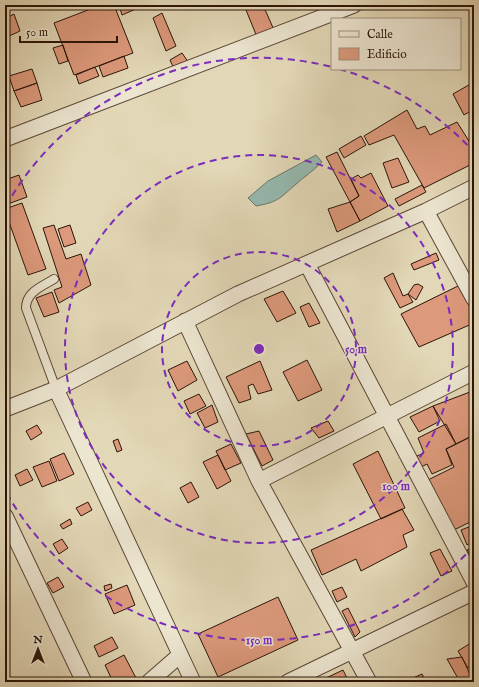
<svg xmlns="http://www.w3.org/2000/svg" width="479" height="687" font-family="'IM FELL English',serif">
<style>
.water{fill:#95b9af;stroke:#6b776c}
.building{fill:#dc997b;stroke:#2b1408}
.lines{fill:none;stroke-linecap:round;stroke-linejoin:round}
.lane-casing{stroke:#594534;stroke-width:10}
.street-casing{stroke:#594534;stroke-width:17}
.lane{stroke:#ece5d0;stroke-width:8}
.street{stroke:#ece5d0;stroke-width:15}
.ring{fill:none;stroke:#7b2cbf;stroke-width:2;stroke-dasharray:7 5}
.centre{fill:#7b2cbf;stroke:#ece5d0;stroke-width:2}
.ring-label{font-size:12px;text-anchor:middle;font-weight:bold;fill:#7b2cbf;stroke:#ece5d0;stroke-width:3;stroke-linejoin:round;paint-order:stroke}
</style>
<rect width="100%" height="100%" fill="#e2d7b6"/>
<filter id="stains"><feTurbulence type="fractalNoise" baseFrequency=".005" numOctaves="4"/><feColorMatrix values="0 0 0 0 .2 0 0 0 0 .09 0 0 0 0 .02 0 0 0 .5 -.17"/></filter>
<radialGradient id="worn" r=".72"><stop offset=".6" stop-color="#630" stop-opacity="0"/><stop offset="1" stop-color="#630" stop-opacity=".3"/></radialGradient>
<path class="water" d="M316,155L322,162C313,171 304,177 295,185C279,199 278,202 256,206L248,198L268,181Z"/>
<path class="building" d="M101,5H114L133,53L74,75L54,23Z
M119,5H145L122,15Z
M244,5H263L274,30L257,37Z
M162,13L176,46L166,51L153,18Z
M14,14L20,31L5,38V19Z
M63,45L68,61L59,64L53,48Z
M182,53L191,66L174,69L170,60Z
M124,56L128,68L103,77L99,66Z
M95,67L99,76L79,84L76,75Z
M32,69L37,83L14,91L9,76Z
M474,82V109L464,115L453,94Z
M37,83L42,100L21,107L14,91Z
M407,110L417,129L425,126L430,135L457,122L474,149V163L424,188L394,135L369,145L364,136Z
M361,136L366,145L344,158L339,149Z
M337,152L359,196L350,202L326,157Z
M398,158L409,182L392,188L383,163Z
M371,173L388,206L360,221L350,202L359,196L351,179L358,175L361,178Z
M19,175L27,197L5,205V180Z
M422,185L426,192L399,206L395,199Z
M350,202L360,221L337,232L328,209Z
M22,203L46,269L28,275L9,222L5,223V209Z
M54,225L66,259L81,254L91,285L59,303L54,290L62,287L43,228Z
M70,225L76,243L64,247L58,229Z
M436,253L439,260L414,270L411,264Z
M393,273L403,296L408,294L413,302L400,308L384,278Z
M418,284L423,287L416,300L408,294L414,285Z
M458,286L474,314V323L419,347L401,314Z
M283,291L296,313L277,322L264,299Z
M52,292L59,312L44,317L36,298Z
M309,303L320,323L309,327L300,307Z
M307,360L322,390L298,401L283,372Z
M187,361L197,380L178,391L168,370Z
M260,361L272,390L258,394L253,384L248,386L251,399L239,403L226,377Z
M470,392L474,400V435L456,444L433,406Z
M199,394L206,406L190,414L184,401Z
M212,405L218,422L205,428L197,413Z
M433,406L440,421L419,432L410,417Z
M328,421L334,431L319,438L311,428Z
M446,424L456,444L446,449L452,465L432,474L427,464L421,467L417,456L424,453L418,438Z
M37,425L42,433L31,440L26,431Z
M259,431L273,460L262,466L246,434Z
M474,435V520L452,531L428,480L454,467L446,449Z
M118,439L122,450L117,452L113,441Z
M231,444L241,463L225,470L216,451Z
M378,451L405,508L381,519L353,464Z
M64,453L74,474L59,481L50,459Z
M218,455L231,481L217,489L203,462Z
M49,461L57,481L42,487L33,467Z
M27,469L33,480L20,486L15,475Z
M191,482L199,497L188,503L180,488Z
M88,502L92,510L81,516L76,508Z
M402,509L414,530L403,535L407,547L361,571L356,559L322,575L311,550Z
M70,519L72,524L63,529L60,525Z
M474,525V541L467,545L461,530Z
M62,539L68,548L59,554L53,544Z
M474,547V561L467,550Z
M440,549L452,571L441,576L430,553Z
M58,577L64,587L53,593L47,583Z
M111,584L112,588L105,591L104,586Z
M127,585L135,605L114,614L105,594Z
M342,587L347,597L337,602L332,591Z
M278,597L298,640L218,677L198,634Z
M348,608L360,632L355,637L342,611Z
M112,637L118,648L99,657L94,646Z
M474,641V664L468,668L458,651Z
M124,655L136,678L128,682H113L105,665Z
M462,657L473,681L470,682H460L447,659Z
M343,670L349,682L320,681Z
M422,674L426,682H404Z"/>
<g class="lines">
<defs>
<path id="lane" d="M54,279C41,287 26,292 26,308L56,389"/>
<path id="street" d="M5,139L354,5
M426,211L474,299
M307,264L474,582
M185,321L259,481L369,682
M56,389L193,682
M5,409L56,389L238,294L426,211L474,187
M259,481L474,372
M5,516L84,682
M149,682L180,655
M288,682L474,592"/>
</defs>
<use href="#lane" class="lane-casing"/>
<use href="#street" class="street-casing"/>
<use href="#lane" class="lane"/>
<use href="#street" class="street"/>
</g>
<g class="ring">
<circle cx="259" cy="349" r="97"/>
<circle cx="259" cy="349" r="194"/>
<path d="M474 546A291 291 0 0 1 6 492M6 206A291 291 0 0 1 332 67M339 69A291 291 0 0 1 474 152"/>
</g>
<circle cx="259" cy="349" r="6" class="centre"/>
<g class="ring-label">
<text x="356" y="353">50 m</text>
<text x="396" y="490">100 m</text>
<text x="259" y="644">150 m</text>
</g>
<rect width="479" height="687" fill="none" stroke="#e2d7b6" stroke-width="20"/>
<rect x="6" y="6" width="467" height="675" fill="none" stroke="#2b1408" stroke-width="2"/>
<rect x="10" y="10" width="459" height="667" fill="none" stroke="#2b1408"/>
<rect x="331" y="18" width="130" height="52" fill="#ece5d0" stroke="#9f9180"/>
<rect x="339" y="31" width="20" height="6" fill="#ece5d0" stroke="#9f9180"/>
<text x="367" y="38" font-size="12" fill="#2b1408">Calle</text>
<rect x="339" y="48" width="20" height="12" fill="#dc997b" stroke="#9f9180"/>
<text x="367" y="58" font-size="12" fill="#2b1408">Edificio</text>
<g transform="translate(38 649)" stroke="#ece5d0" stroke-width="3" paint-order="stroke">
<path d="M0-3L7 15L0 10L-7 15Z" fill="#2b1408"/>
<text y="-6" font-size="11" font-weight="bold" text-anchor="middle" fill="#2b1408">N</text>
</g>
<path d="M20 36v6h97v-6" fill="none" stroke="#2b1408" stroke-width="2"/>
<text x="26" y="36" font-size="12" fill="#2b1408" stroke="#ece5d0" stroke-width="3" paint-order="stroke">50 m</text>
<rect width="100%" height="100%" filter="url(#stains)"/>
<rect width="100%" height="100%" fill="url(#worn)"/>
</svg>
